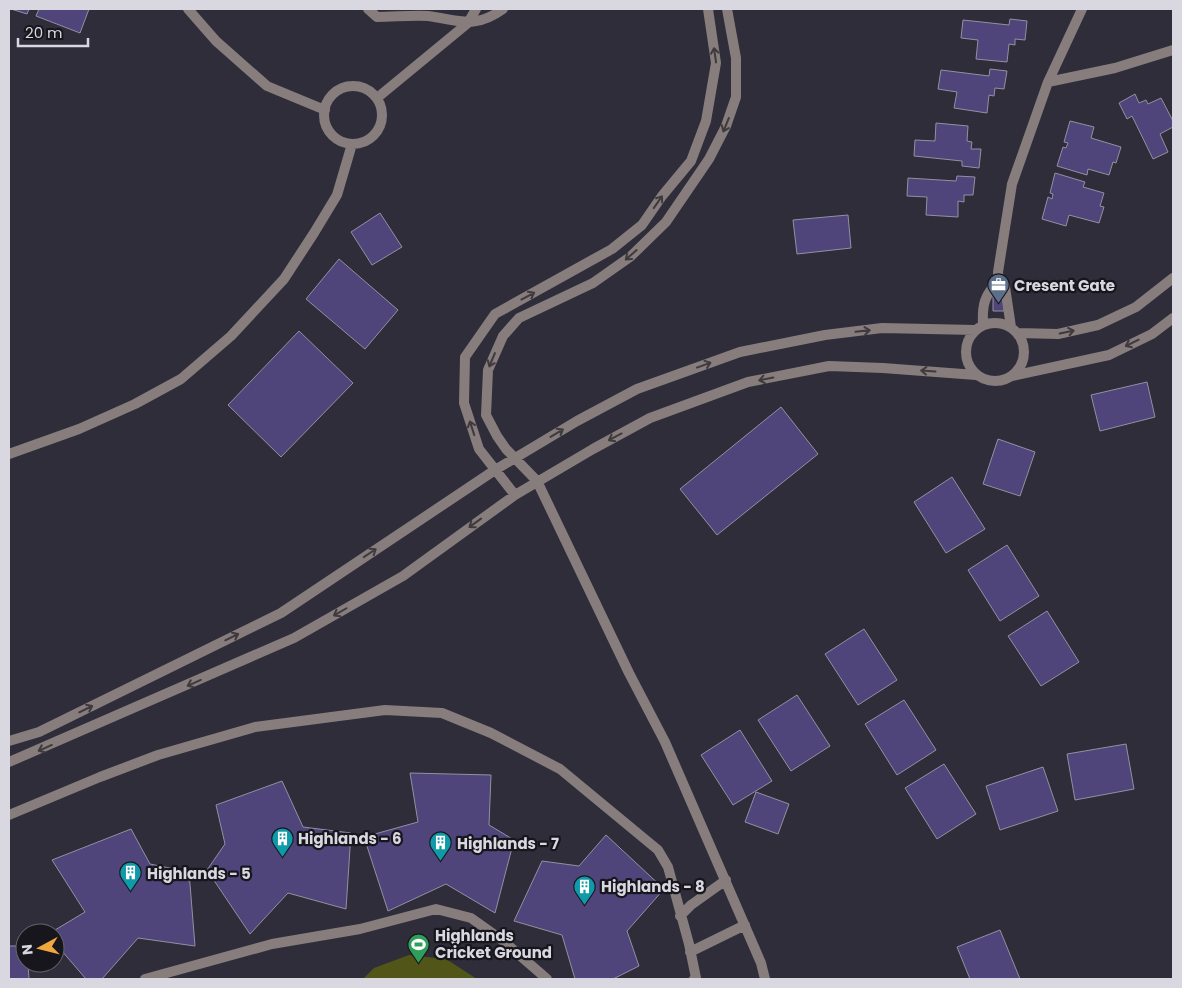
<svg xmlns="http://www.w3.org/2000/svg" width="1182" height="988" font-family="Poppins,sans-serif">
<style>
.green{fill:#515618}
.building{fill:#4f457a;stroke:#9291a1}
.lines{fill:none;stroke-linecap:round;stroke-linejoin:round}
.street{stroke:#867d7c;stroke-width:10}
.oneway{stroke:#3e3a3e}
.labels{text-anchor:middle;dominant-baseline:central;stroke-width:4.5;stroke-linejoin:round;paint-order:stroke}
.poi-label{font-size:15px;font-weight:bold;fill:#d9d8e1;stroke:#17161c;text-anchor:start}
</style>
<rect width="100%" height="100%" fill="#2f2d3a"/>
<path class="green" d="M409,955L446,959L477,979H363L374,968Z"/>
<path class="building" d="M11,9H29L27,14Z
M39,9H89L80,33L36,16Z
M1010,19L1027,21L1025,40L1015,39V45L1009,44L1007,62L976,59L978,40L961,38L963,20L1009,25Z
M990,69L1007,71L1004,89L995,88L994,96L989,95L987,113L954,108L957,92L938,89L941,70L989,76Z
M1135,94L1139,103L1146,100L1148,104L1161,98L1173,121V127L1160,134L1168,152L1153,159L1132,116L1127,119L1119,103Z
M1070,121L1094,127L1091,138L1121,147L1116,163L1113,162L1109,175L1088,169L1087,175L1057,166L1063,147L1066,148L1068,143L1064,142Z
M936,123L968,126L967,141L972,142L971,149H981L979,168L962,166V161L914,156L915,140L935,141Z
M1055,173L1085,182L1083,187L1104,193L1100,206L1104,207L1099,223L1069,215L1066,226L1042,219L1048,197L1052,199L1053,194L1050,193Z
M957,176L975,177L973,195H964V202L958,201V217L926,215L927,197L907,196L908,178L956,181Z
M380,213L402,247L372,265L351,232Z
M848,215L851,248L797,254L793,220Z
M339,259L398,310L365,349L306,299Z
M993,296H1003L1004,311H993Z
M299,331L353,383L281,457L228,405Z
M1147,382L1155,417L1100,431L1091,395Z
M781,407L818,454L717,535L680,489Z
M998,439L1035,452L1020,496L983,484Z
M952,477L985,529L946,553L914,502Z
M1007,545L1039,596L1000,621L968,570Z
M1047,611L1079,662L1041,686L1008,636Z
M864,629L897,680L858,705L825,654Z
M797,695L830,746L791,771L758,720Z
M904,700L936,750L897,775L865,724Z
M740,730L772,781L733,805L701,755Z
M1126,744L1134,789L1075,800L1067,754Z
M944,764L976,814L937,839L905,788Z
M1043,767L1058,811L1000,830L986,786Z
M410,773L491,775L489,825L514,840L495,913L446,884L388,911L364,837L418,822Z
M282,781L303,827L351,833L346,909L288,893L250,934L207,870L225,844L216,805Z
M756,792L789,804L778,834L745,822Z
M131,829L150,864L189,872L195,946L138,938L102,979H86L55,943V933H50L85,912L52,860Z
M606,835L664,889L627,931L639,966L613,979H575L562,935L514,921L542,861L579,866Z
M1000,930L1020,979H970L957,947Z
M9,946H25V963H28L29,979H9Z"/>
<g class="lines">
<path class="street" d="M188,9L216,41L267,86L325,110
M368,9L377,17C394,17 411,15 428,16C459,20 474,30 503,9
M727,9L736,58V97L726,126L709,159L666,222L630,257L593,283L519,318L503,336L488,370L486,415L497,436L506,449L537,481L629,673L665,742L761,963L765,979
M1048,82L1115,68L1173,50
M324 115a29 29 0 1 1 58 0a29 29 0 1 1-58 0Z
M377,98L468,23L476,9
M966 352a29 29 0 1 1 58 0a29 29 0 1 1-58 0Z
M983,325C982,306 984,294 999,282
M1011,327L1005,287L999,282L998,272L1012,184L1048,82L1082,9
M1018,333L1058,334L1098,325L1136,307L1173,278
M1012,376L1109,355L1152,334L1173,318
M9,454L79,429L135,404L181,379L231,336L284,279L314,233L337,195L352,144
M515,495L479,449L464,403L465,357L495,314L612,249L642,225L662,196L691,161L706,121L716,63L708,9
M9,741L39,732L281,613L495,470L577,421L637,389L740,352L825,335L882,328L975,330
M9,762L294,638L403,576L515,495L593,449L650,418L748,382L829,366L883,368L976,375
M9,815L100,777L158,755L255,727L385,710L442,713L491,733L560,769L658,850L668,867L689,944L696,978L694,979
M680,916L691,905L726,880
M690,952L745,925
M145,979L272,944L360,929L436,909L471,918L502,940L547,979"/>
</g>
<defs><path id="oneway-shaft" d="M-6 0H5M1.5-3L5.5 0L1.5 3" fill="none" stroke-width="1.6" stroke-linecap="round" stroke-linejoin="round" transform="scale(1.25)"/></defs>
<g class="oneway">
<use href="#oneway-shaft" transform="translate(715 55) rotate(-98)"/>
<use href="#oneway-shaft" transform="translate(726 125) rotate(112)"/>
<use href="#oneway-shaft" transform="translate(658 202) rotate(-55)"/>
<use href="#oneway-shaft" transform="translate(631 255) rotate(139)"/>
<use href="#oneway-shaft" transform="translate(528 296) rotate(-28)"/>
<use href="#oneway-shaft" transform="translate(863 331) rotate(-6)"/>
<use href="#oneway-shaft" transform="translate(1067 332) rotate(-12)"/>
<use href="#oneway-shaft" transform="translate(1132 343) rotate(154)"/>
<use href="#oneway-shaft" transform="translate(492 360) rotate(113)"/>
<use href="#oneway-shaft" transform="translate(704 365) rotate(-20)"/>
<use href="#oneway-shaft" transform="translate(928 371) rotate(-176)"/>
<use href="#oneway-shaft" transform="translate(766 379) rotate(169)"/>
<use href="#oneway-shaft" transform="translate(472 428) rotate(-108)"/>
<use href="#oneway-shaft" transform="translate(557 433) rotate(-31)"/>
<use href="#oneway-shaft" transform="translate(615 437) rotate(152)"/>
<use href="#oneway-shaft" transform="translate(475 523) rotate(144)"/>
<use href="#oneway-shaft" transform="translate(370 553) rotate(-34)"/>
<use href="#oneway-shaft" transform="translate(340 612) rotate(150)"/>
<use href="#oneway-shaft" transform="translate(232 637) rotate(-26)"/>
<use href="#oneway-shaft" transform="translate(194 683) rotate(156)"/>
<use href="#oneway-shaft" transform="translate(86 709) rotate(-26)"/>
<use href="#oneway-shaft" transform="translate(45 748) rotate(156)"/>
</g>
<defs>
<symbol id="office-pin" viewBox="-11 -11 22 30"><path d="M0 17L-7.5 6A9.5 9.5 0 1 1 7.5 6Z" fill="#5c6f8a" stroke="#17161c"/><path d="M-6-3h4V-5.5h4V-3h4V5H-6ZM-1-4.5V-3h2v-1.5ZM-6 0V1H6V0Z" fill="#fff"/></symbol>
<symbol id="building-pin" viewBox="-11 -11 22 30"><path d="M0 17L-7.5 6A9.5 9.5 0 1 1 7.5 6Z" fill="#0f9aa8" stroke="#17161c"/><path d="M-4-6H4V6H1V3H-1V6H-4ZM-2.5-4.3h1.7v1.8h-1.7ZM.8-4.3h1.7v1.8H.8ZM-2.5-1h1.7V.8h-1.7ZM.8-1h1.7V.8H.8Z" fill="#fff"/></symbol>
<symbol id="stadium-pin" viewBox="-11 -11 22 30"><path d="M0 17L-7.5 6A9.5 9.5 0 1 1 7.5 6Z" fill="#2e9e5b" stroke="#17161c"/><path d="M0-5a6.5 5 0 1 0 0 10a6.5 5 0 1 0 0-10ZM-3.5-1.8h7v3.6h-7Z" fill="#fff"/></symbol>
</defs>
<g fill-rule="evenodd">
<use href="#office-pin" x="986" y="272" width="25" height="34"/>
<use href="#building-pin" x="270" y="826" width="25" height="34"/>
<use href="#building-pin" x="428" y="830" width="25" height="34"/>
<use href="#building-pin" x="118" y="860" width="25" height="34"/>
<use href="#building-pin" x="572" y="874" width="25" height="34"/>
<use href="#stadium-pin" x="406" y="932" width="25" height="34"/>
</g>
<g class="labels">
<g class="poi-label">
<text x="1014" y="285">Cresent Gate</text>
<text x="298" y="838">Highlands - 6</text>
<text x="457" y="843">Highlands - 7</text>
<text x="147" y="873">Highlands - 5</text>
<text x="601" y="886">Highlands - 8</text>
<text x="435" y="935">Highlands<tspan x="435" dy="17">Cricket Ground</tspan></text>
</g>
</g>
<rect width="1182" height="988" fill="none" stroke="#d9d8e1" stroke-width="20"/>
<g transform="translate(40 948) rotate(263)"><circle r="24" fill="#17161c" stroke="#65646b"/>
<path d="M0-4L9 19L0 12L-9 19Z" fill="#efa73e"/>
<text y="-8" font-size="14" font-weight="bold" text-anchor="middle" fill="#d9d8e1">N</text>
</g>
<path d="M18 38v8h70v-8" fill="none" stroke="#d9d8e1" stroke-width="2.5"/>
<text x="25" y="38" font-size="15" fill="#d9d8e1" stroke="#17161c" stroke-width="4" paint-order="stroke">20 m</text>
</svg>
